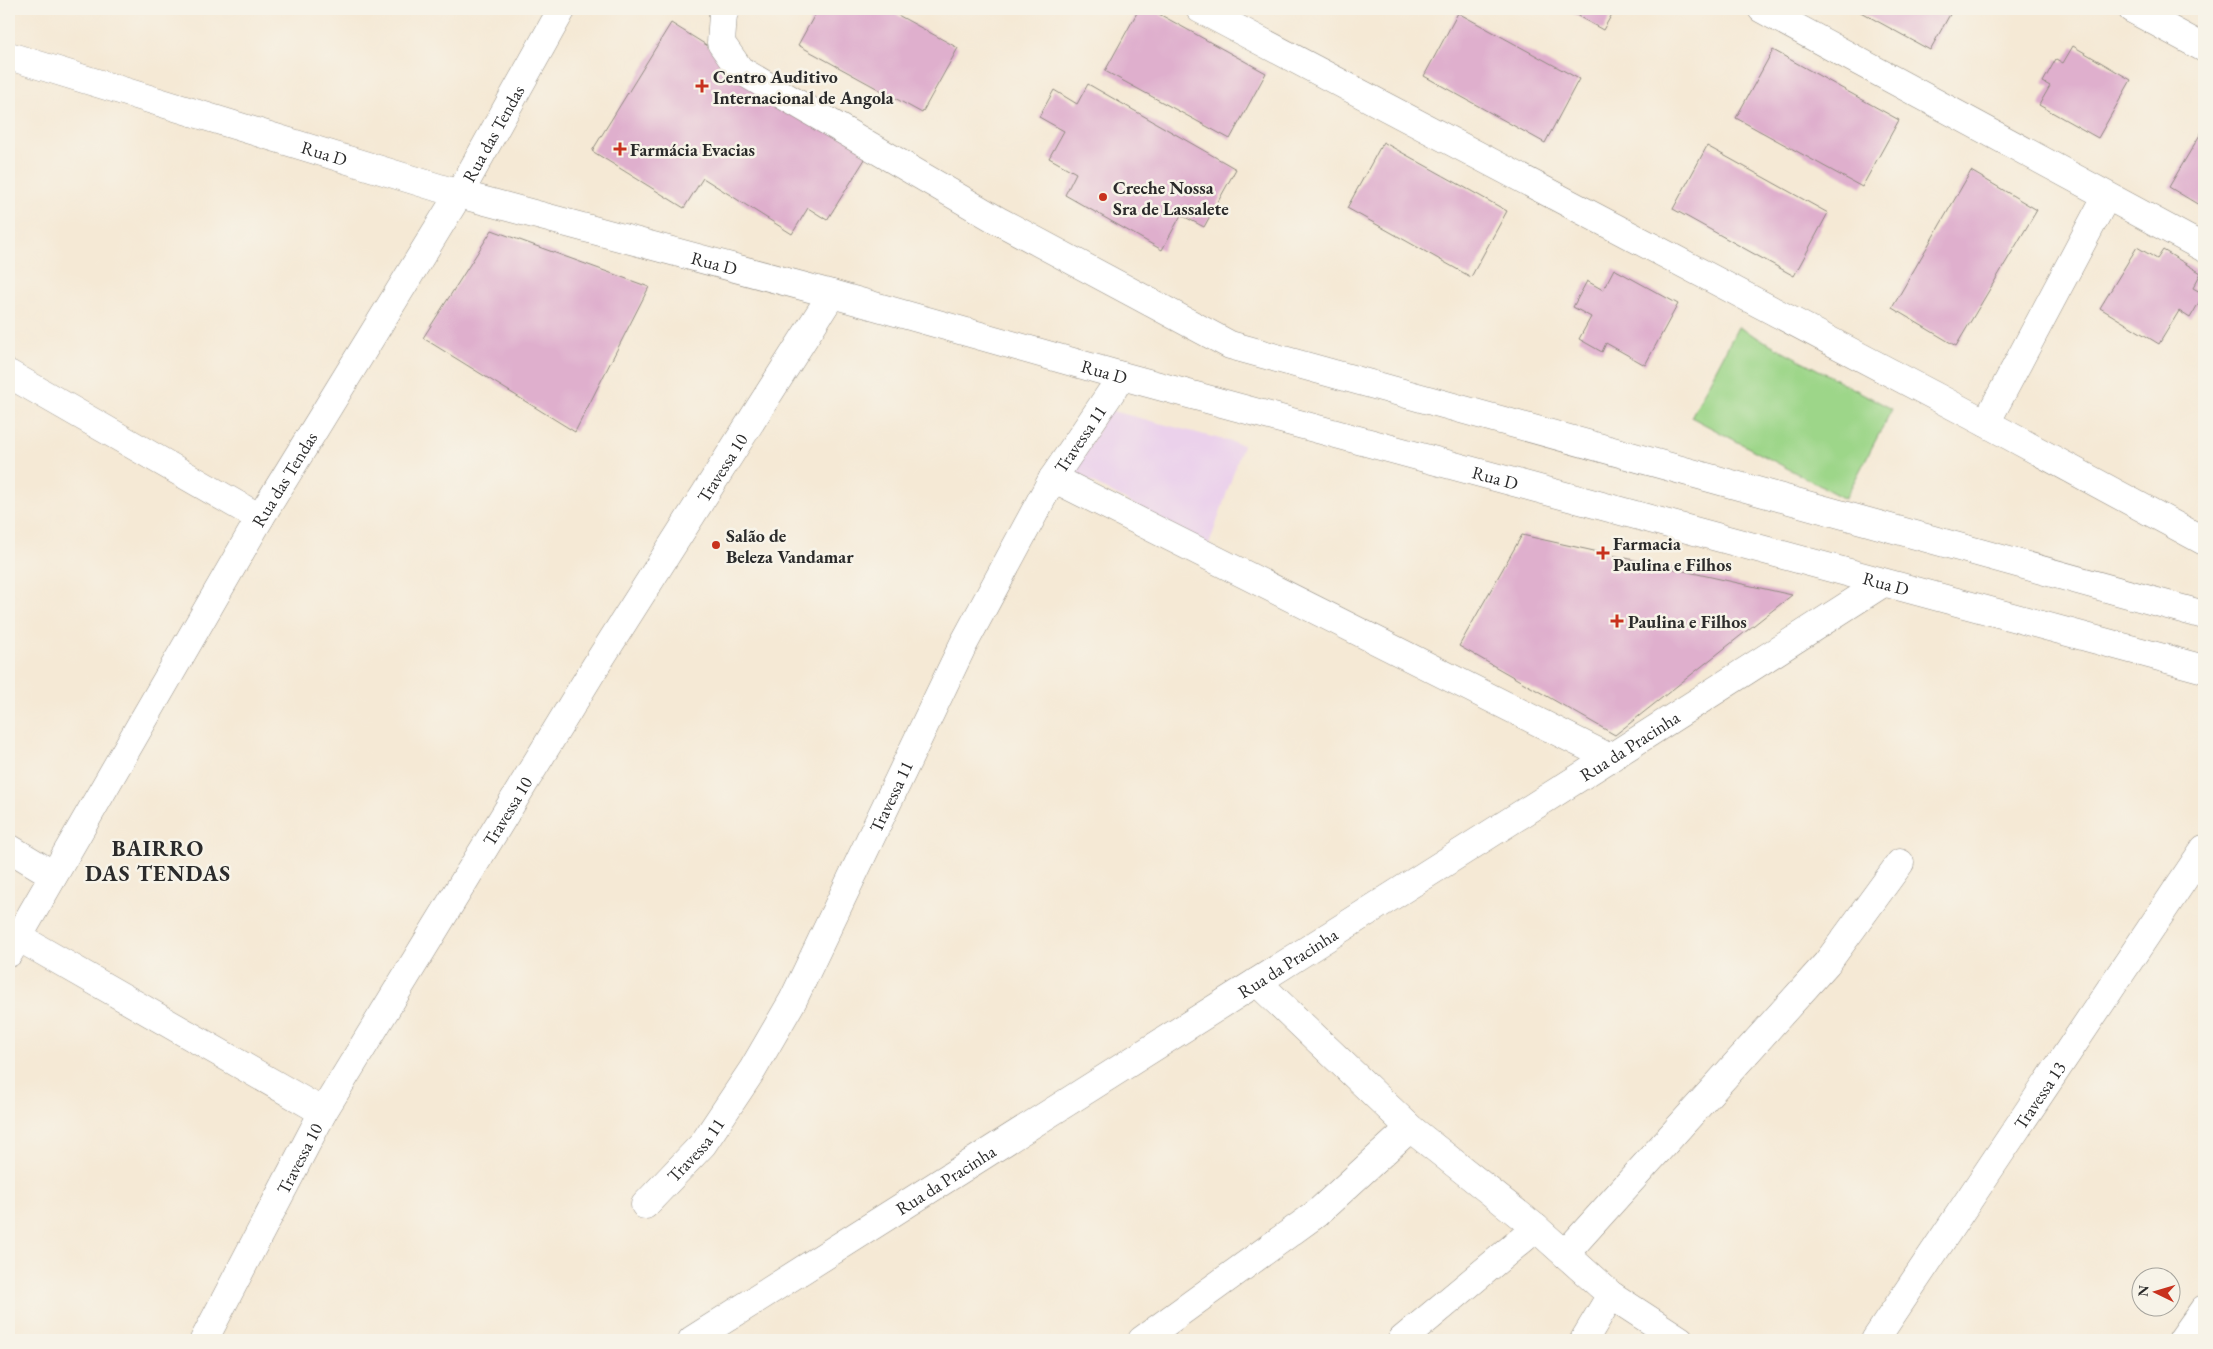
<svg xmlns="http://www.w3.org/2000/svg" width="2213" height="1349" font-family="'EB Garamond',serif">
<style>
.built{fill:#ebd1eb}
.green{fill:#9dd689;stroke:#64805a}
.building{fill:#dfafcd}
.lines{fill:none;stroke-linecap:round;stroke-linejoin:round}
.minor-casing{stroke:#908a80;stroke-width:29}
.minor{stroke:#fff;stroke-width:28}
.poi-dot{fill:#c8321e;stroke:#f7f3e8;stroke-width:2}
.labels{text-anchor:middle;dominant-baseline:central;stroke-width:5;stroke-linejoin:round;paint-order:stroke}
.poi-label{font-size:18px;font-weight:bold;fill:#2b2b2b;stroke:#f7f3e8;text-anchor:start}
.street-label{font-size:18px;fill:#2b2b2b;stroke:#f7f3e8}
.district-label{font-size:22px;font-weight:bold;letter-spacing:1px;fill:#2b2b2b;stroke:#f7f3e8}
</style>
<rect width="100%" height="100%" fill="#f7f3e8"/>
<filter id="ink" filterUnits="userSpaceOnUse"><feTurbulence type="fractalNoise" baseFrequency=".02" numOctaves="2"/><feDisplacementMap in="SourceGraphic" scale="10" xChannelSelector="R" yChannelSelector="G"/><feConvolveMatrix kernelMatrix="1 2 1 2 8 2 1 2 1" color-interpolation-filters="sRGB"/></filter>
<filter id="wash" filterUnits="userSpaceOnUse"><feTurbulence type="fractalNoise" baseFrequency=".0096" numOctaves="4" result="noise"/><feDisplacementMap in="SourceGraphic" scale="20" xChannelSelector="R" yChannelSelector="G"/><feGaussianBlur stdDeviation="1.12" result="paint"/><feColorMatrix in="noise" values="0 0 0 0 0 0 0 0 0 0 0 0 0 0 0 0 0 1.4 0 .05"/><feComposite in="paint" operator="in"/></filter>
<g filter="url(#wash)">
<rect width="100%" height="100%" fill="#f5e9d5"/>
<path class="built" d="M1109,410L1243,445L1209,545L1075,473Z"/>
<path class="green" d="M1738,327L1892,409L1845,499L1691,417Z"/>
<g id="blocks">
<path class="building" d="M818,9H887L958,48L922,113L798,45Z
M1139,9H1150L1266,73L1230,139L1105,71Z
M1565,9H1615L1603,30Z
M1855,9H1953L1930,50Z
M1458,13L1579,79L1545,143L1424,76Z
M671,23L872,148L827,220L808,208L792,234L703,178L684,208L592,151Z
M2073,46L2131,80L2098,138L2039,105L2050,86L2043,82L2056,59L2063,63Z
M1773,50L1899,120L1862,187L1736,118Z
M1088,84L1236,169L1204,227L1181,215L1162,250L1065,195L1076,173L1049,158L1064,131L1039,117L1054,90L1077,104Z
M2204,128V208L2169,187Z
M1383,142L1507,211L1471,277L1347,208Z
M1707,146L1828,213L1794,276L1673,209Z
M1971,171L2037,210L1956,346L1892,308Z
M492,230L649,287L575,432L423,338Z
M2137,247L2157,259L2163,250L2201,273L2193,288L2204,294L2190,318L2179,311L2159,344L2100,308Z
M1614,269L1678,304L1645,365L1606,343L1602,352L1579,339L1591,317L1573,307L1587,281L1603,290Z
M1522,535L1792,595L1615,735L1459,646Z"/>
</g>
</g>
<g filter="url(#ink)">
<use href="#blocks" fill-opacity="0" stroke="#908a80" stroke-width="1"/>
<g class="lines">
<defs>
<g id="minor">
<path d="M726,9L723,14L721,43L740,70L997,220L1230,345L2204,615"/>
<path d="M1200,9L1986,423L2204,541"/>
<path d="M1762,9L2204,248"/>
<path d="M2132,9L2204,48"/>
<path id="s1" d="M9,56L459,194L832,294L1122,376L2204,669"/>
<path d="M9,374L260,518"/>
<path d="M1986,423L2106,197"/>
<path d="M1053,478L1610,758"/>
<path d="M9,848L52,874"/>
<path d="M18,937L323,1112"/>
<path id="s2" d="M9,953L260,518L459,194L562,9"/>
<path d="M1257,982L1410,1128L1536,1228L1611,1295L1680,1340"/>
<path id="s3" d="M645,1205L703,1144L753,1069L793,1000L963,645L1053,478L1122,376"/>
<path d="M1565,1254L1827,963L1900,863"/>
<path id="s4" d="M204,1340L323,1112L595,667L832,294"/>
<path id="s5" d="M692,1340L1610,758L1883,583"/>
<path d="M1142,1340L1316,1214L1410,1128"/>
<path d="M1402,1340L1536,1228"/>
<path d="M1584,1340L1611,1295"/>
<path id="s6" d="M1875,1340L2204,849"/>
<path d="M2182,1340L2204,1309"/>
</g>
</defs>
<use href="#minor" class="minor-casing"/>
<use href="#minor" class="minor"/>
</g>
</g>
<g class="poi-dot">
<path d="M699.5 78.5h5v5h5v5h-5v5h-5v-5h-5v-5h5z"/>
<path d="M617.5 141.5h5v5h5v5h-5v5h-5v-5h-5v-5h5z"/>
<circle cx="1103" cy="197" r="5"/>
<circle cx="716" cy="545" r="5"/>
<path d="M1600.5 545.5h5v5h5v5h-5v5h-5v-5h-5v-5h5z"/>
<path d="M1614.5 613.5h5v5h5v5h-5v5h-5v-5h-5v-5h5z"/>
</g>
<g class="labels">
<g class="poi-label">
<text x="713" y="76">Centro Auditivo<tspan x="713" dy="21">Internacional de Angola</tspan></text>
<text x="630" y="149">Farmácia Evacias</text>
<text x="1113" y="187">Creche Nossa<tspan x="1113" dy="21">Sra de Lassalete</tspan></text>
<text x="726" y="535">Salão de<tspan x="726" dy="21">Beleza Vandamar</tspan></text>
<text x="1613" y="543">Farmacia<tspan x="1613" dy="21">Paulina e Filhos</tspan></text>
<text x="1628" y="621">Paulina e Filhos</text>
</g>
<g class="street-label">
<text stroke="none"><textPath href="#s2" startOffset="952">Rua das Tendas</textPath></text>
<text stroke="none"><textPath href="#s1" startOffset="330">Rua D</textPath></text>
<text stroke="none"><textPath href="#s1" startOffset="735">Rua D</textPath></text>
<text stroke="none"><textPath href="#s1" startOffset="1140">Rua D</textPath></text>
<text stroke="none"><textPath href="#s3" startOffset="885">Travessa 11</textPath></text>
<text stroke="none"><textPath href="#s4" startOffset="1015">Travessa 10</textPath></text>
<text stroke="none"><textPath href="#s1" startOffset="1545">Rua D</textPath></text>
<text stroke="none"><textPath href="#s2" startOffset="548">Rua das Tendas</textPath></text>
<text stroke="none"><textPath href="#s1" startOffset="1950">Rua D</textPath></text>
<text stroke="none"><textPath href="#s5" startOffset="1110">Rua da Pracinha</textPath></text>
<text stroke="none"><textPath href="#s3" startOffset="480">Travessa 11</textPath></text>
<text stroke="none"><textPath href="#s4" startOffset="610">Travessa 10</textPath></text>
<text stroke="none"><textPath href="#s5" startOffset="705">Rua da Pracinha</textPath></text>
<text stroke="none"><textPath href="#s6" startOffset="295">Travessa 13</textPath></text>
<text stroke="none"><textPath href="#s3" startOffset="75">Travessa 11</textPath></text>
<text stroke="none"><textPath href="#s4" startOffset="205">Travessa 10</textPath></text>
<text stroke="none"><textPath href="#s5" startOffset="300">Rua da Pracinha</textPath></text>
</g>
<g class="district-label">
<text x="158" y="848">BAIRRO<tspan x="158" dy="25">DAS TENDAS</tspan></text>
</g>
</g>
<rect width="2213" height="1349" fill="none" stroke="#f7f3e8" stroke-width="30"/>
<g transform="translate(2156 1292) rotate(275)"><circle r="24" fill="#f7f3e8" stroke="#a5a39c"/>
<path d="M0-4L9 19L0 12L-9 19Z" fill="#c8321e"/>
<text y="-8" font-size="14" font-weight="bold" text-anchor="middle" fill="#2b2b2b">N</text>
</g>
</svg>
